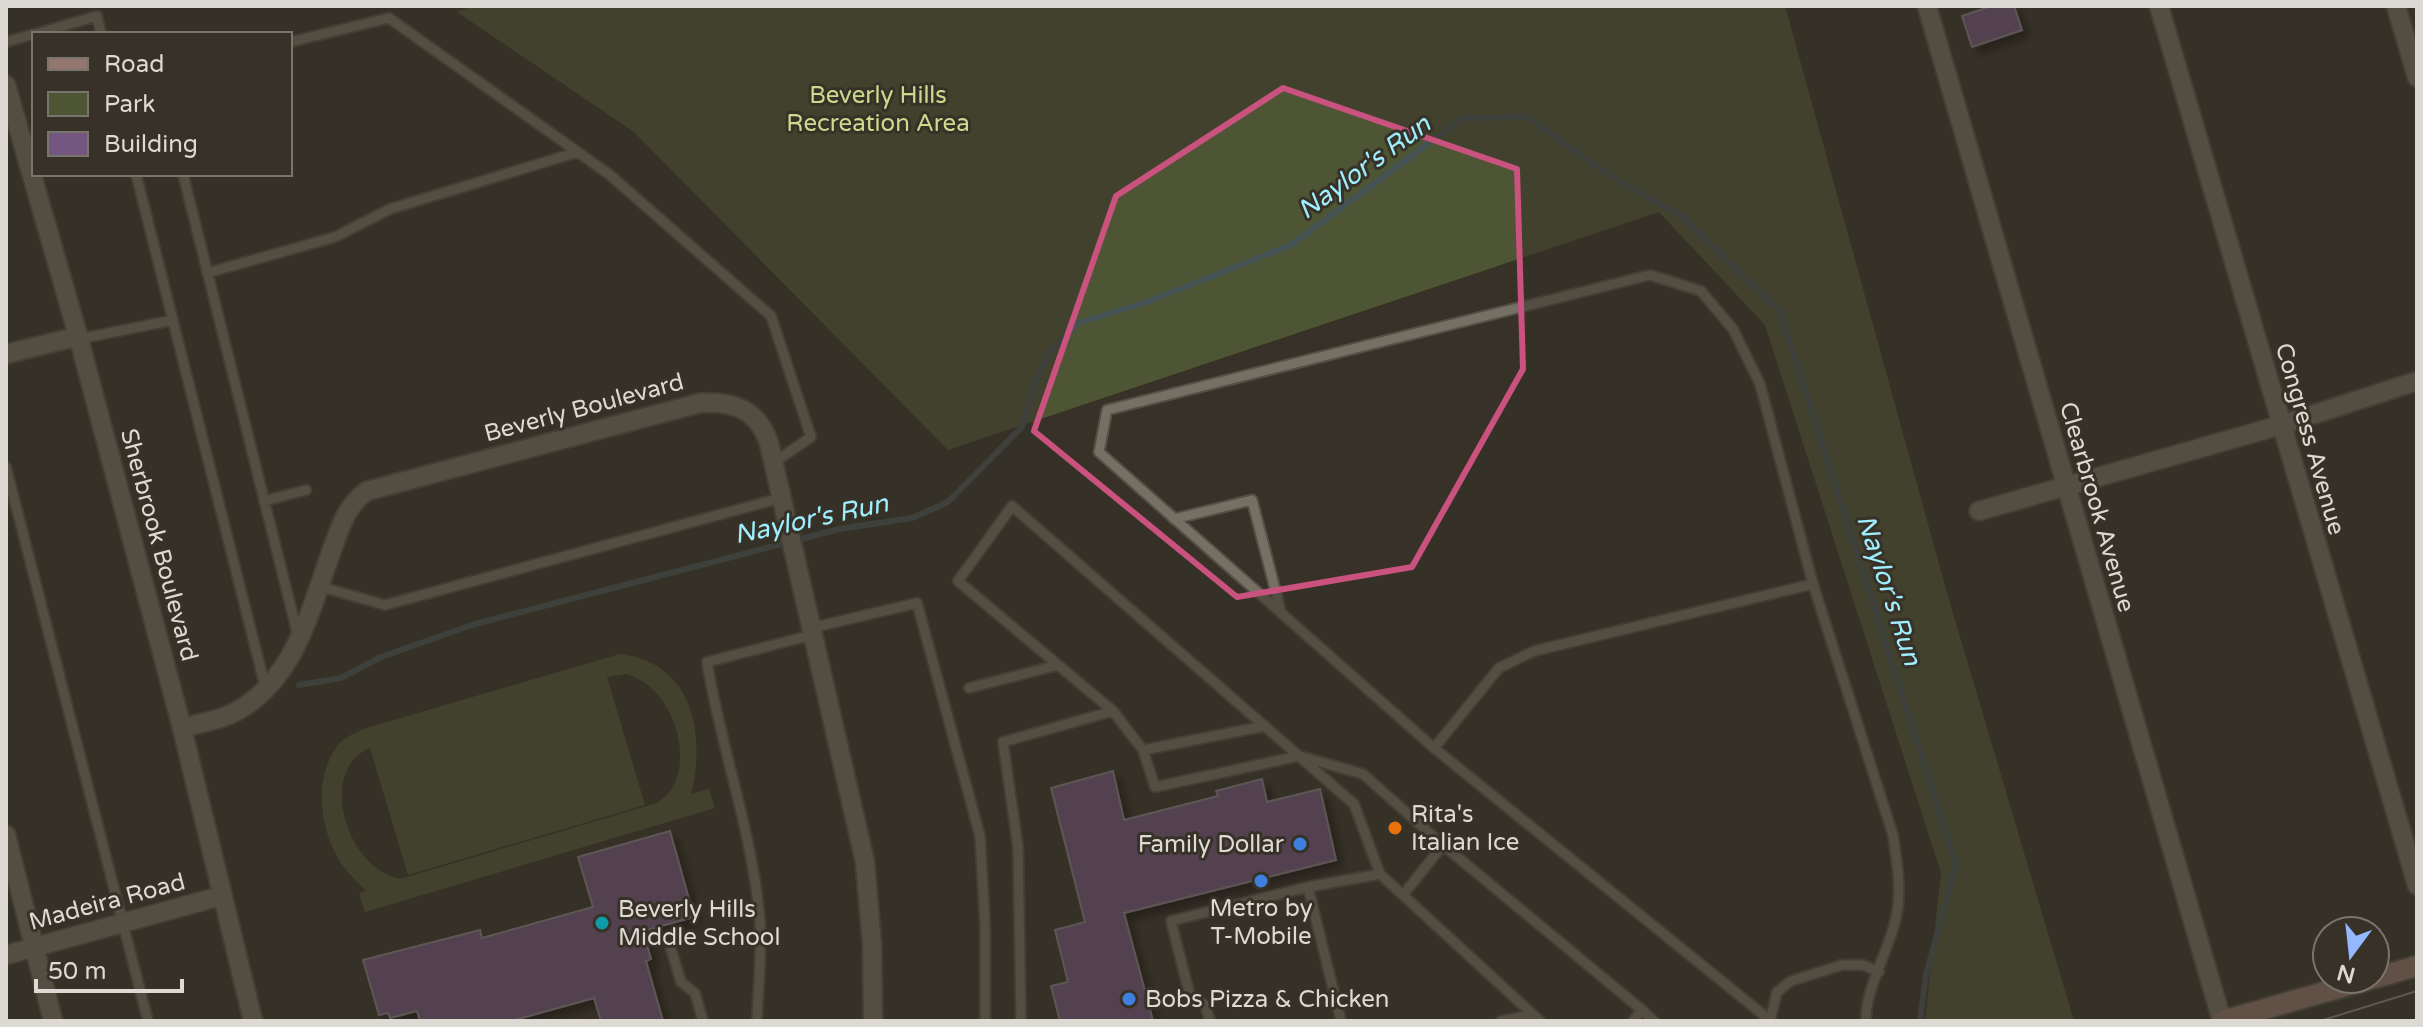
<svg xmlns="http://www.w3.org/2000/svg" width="2423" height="1027" font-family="'Varela Round',sans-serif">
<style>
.green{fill:#4e5535;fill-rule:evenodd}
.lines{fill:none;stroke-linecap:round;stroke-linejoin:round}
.stream{stroke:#455354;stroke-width:6}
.building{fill:#745780;stroke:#8b838e;stroke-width:2;filter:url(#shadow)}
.lane-casing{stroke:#534f47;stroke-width:13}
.street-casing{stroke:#534f47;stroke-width:22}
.secondary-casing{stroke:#534f47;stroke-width:24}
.lane{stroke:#767064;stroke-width:9}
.street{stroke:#767064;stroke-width:18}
.secondary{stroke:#93766d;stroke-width:20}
.tram{stroke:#8d8880;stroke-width:2}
.marked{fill:none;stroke:#ca527f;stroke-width:6;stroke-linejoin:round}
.food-dot{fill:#e8710a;stroke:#373127;stroke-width:3}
.shop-dot{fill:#3f7fe0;stroke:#373127;stroke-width:3}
.culture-dot{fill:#0f9aa8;stroke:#373127;stroke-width:3}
.labels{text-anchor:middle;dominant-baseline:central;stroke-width:6;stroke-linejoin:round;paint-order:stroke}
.park-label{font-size:24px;fill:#cadb8e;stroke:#373127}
.street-label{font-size:24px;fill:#ddd9d3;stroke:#373127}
.poi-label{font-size:24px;fill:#ddd9d3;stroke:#373127;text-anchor:start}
.water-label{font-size:26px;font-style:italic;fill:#9eeefe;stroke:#373127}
</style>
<defs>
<filter id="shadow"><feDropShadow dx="7" dy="7" stdDeviation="4" flood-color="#0009"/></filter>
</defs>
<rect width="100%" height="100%" fill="#373127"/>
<path class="green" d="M473,6H1785L1947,593L2074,1021H1925L1941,873L1765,325L1659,212L948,450L634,132L457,12Z
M620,654C693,663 706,733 691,794L709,789L715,808L365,912L359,893L366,891C356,880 345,871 338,858C319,826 314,776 338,745C345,736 359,731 370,727ZM626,674C669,685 695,751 671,790C668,795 662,799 657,803L400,879C345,868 317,769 370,748L408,875L645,805L607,677Z"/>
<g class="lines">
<path class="stream" d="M299,685L341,678L381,657L475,624L839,529L912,518L948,502L1022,427L1035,382L1051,351L1078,323L1147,302L1291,245L1463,118L1527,117L1609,175L1683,217L1780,312L1956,864L1926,975L1920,1021"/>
</g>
<path class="building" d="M1992,6H2014L2022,30L1972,47L1962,16Z
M1113,771L1124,820L1218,796L1216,791L1262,779L1267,802L1320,789L1336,860L1124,913L1153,1021H1060L1051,986L1068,982L1055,930L1085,922L1051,788Z
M670,831L694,917L643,931L651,959L646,961L663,1021H601L594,998L511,1021H420L417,1011L390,1018L388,1013L379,1015L363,960L480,930L482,938L593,907L578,857Z"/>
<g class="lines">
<defs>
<path id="lane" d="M35,34L97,16L101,34
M6,42L34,34
M290,42L389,18L610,175L771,316L811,437L773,463
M136,174L266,690
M183,174L298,636
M207,273L335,237L390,209L578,152
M79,339L173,320
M6,467L148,1021
M264,501L306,490
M1174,519L1252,500L1281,612
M1813,584L1534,651L1499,668L1434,748L1099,452L1107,410L1650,275L1701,291L1733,329L1760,384L1813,584L1893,835C1897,862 1902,891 1896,918C1889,950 1865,989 1866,1021
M318,586L385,605L781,498
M811,628L917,603L980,836L985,924V1021
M969,688L1058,665
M1113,711L1143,750
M1265,726L1143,750L1155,787L1299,756L1363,774L1443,845L1642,1010
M1434,748L1771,1021
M1403,895L1443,845
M671,949L681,982L695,993L703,1021
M757,1021C758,989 762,954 760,922C753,834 721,749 707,662L812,635
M1021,1021L1018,847L1003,742L1113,711L958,581L1012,506L1354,804L1380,874L1540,1021
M1210,1021L1205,1005L1190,996L1171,921L1308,887
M1341,1021L1308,887L1380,874
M1501,1021L1521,1017L1537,1018
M1633,1021L1642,1010L1654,1021
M1770,1021L1777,992L1791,981L1842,965H1863L1879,972"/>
<path id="street" d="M1927,6L2222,1021
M2159,6L2417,885
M2396,6L2417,77
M6,85L79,339L182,728L253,1021
M6,354L79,336
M1979,511L2281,425L2417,381
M182,728C197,724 215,721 229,715C295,685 310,609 333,547C341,525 347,505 367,491L700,403C734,401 757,409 769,443L865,862L872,944L873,1021
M6,835L53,1021
M6,955L221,896"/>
<path id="secondary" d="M2375,978L2417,966
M2222,1021L2371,979"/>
</defs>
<use href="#lane" class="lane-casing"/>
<use href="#street" class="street-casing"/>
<use href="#secondary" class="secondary-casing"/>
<use href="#lane" class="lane"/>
<use href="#street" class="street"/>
<use href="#secondary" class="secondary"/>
<path class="tram" d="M2320,1021L2417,991"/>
</g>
<path d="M0 0H2423V1027H0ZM1283,88L1517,169L1523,369L1412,567L1237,597L1034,431L1116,196Z" fill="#373127" fill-opacity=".55" fill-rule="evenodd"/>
<path class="marked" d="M1283,88L1517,169L1523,369L1412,567L1237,597L1034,431L1116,196Z"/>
<circle class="food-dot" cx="1395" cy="828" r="8"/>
<g class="shop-dot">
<circle cx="1300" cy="844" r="8"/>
<circle cx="1261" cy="881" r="8"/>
<circle cx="1129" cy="999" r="8"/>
</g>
<circle class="culture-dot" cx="602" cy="923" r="8"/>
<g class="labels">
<g class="park-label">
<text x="878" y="95">Beverly Hills<tspan x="878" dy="28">Recreation Area</tspan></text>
</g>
<g class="street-label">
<text transform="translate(584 408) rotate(-15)">Beverly Boulevard</text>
<text transform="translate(2310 439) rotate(74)">Congress Avenue</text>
<text transform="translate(2097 507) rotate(74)">Clearbrook Avenue</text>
<text transform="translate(159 545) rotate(75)">Sherbrook Boulevard</text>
<text transform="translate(107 902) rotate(-15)">Madeira Road</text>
</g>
<g class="poi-label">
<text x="1411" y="814">Rita's<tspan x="1411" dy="28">Italian Ice</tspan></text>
<text x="1284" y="844" text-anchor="end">Family Dollar</text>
<text x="1261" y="908" text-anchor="middle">Metro by<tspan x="1261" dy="28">T-Mobile</tspan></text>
<text x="618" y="909">Beverly Hills<tspan x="618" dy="28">Middle School</tspan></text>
<text x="1145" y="999">Bobs Pizza &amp; Chicken</text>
</g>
<g class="water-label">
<text transform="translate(1364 167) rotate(-36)">Naylor's Run</text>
<text transform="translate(811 519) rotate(-12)">Naylor's Run</text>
<text transform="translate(1889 590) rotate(72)">Naylor's Run</text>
</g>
</g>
<rect width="2423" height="1027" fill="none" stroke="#ddd9d3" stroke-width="16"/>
<rect x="32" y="32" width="260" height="144" fill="#373127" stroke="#79746c" stroke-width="2"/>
<rect x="48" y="58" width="40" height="12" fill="#93766d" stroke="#79746c" stroke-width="2"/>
<text x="104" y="72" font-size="24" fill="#ddd9d3">Road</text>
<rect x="48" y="92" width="40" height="24" fill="#4e5535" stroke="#79746c" stroke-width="2"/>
<text x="104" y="112" font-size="24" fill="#ddd9d3">Park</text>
<rect x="48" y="132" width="40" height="24" fill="#745780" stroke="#79746c" stroke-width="2"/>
<text x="104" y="152" font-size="24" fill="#ddd9d3">Building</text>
<g transform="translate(2351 955) rotate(195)"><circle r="38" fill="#373127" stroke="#79746c" stroke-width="2"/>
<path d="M0-6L14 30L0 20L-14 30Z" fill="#94b7fd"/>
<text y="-12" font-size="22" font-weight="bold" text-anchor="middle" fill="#ddd9d3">N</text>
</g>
<path d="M36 979v12h146v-12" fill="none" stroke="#ddd9d3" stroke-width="4"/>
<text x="48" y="979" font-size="24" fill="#ddd9d3" stroke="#373127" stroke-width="6" paint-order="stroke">50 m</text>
</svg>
